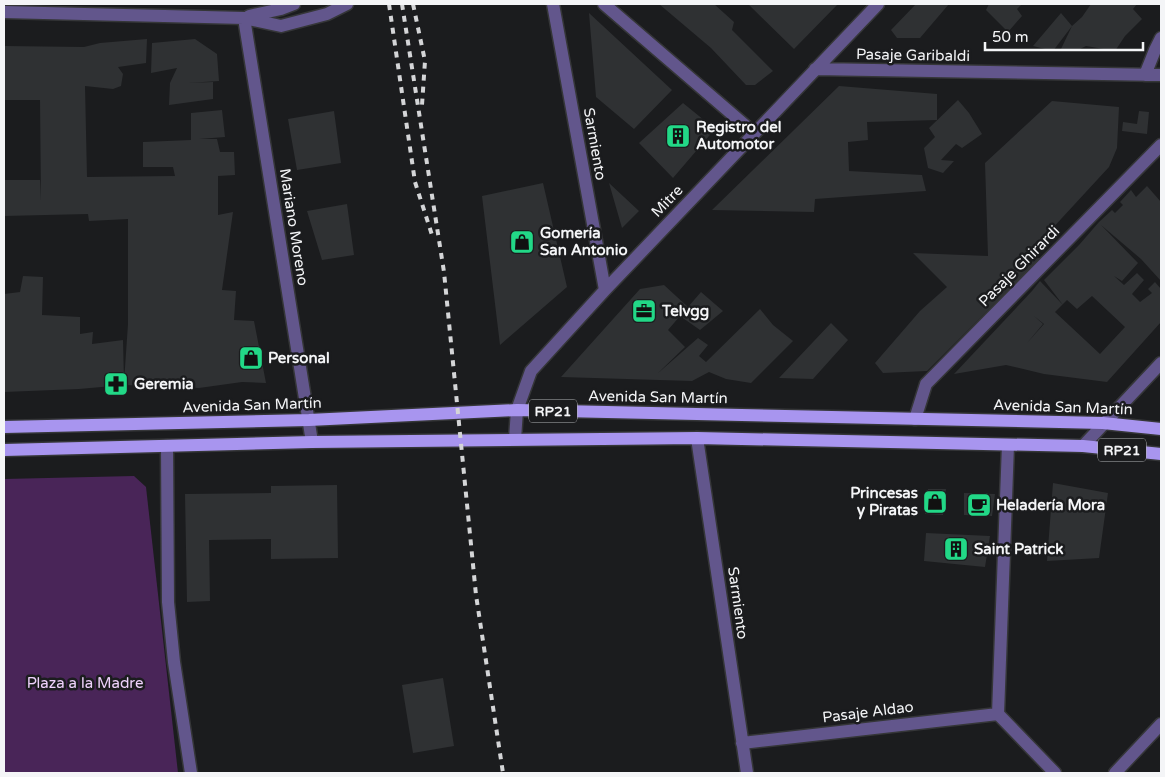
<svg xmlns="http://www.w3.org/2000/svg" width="1165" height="777" font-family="'Varela Round',sans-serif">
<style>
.green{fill:#492558}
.building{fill:#2f3133;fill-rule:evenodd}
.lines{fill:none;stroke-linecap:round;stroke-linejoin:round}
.minor-casing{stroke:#353638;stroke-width:15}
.major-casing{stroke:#353638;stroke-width:15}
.minor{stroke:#62568c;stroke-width:12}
.major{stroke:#a895ef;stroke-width:12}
.rail{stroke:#d4d5d7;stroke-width:4;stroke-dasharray:6 6;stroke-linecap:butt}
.labels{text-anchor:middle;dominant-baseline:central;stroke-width:5;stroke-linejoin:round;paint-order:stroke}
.shield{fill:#1b1c1e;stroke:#b3b4b6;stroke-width:1}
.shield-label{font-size:14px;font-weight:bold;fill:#f4f5f7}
.street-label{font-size:15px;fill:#f4f5f7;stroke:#1b1c1e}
.poi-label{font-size:15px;font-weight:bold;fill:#f4f5f7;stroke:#1b1c1e;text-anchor:start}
.park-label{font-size:15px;fill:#efd2fc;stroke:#1b1c1e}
</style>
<rect width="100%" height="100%" fill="#1b1c1e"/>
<path class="green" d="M134,476L146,487L178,773H4V479Z"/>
<path class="building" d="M659,4H714L734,22L732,30L773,71L755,85H746L711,48Z
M748,4H838L794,49Z
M916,4H949L920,38H897L891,30Z
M989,4H1022L1017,9L1022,16L1008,32L986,10Z
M1091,4H1137L1133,9L1142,19L1125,36L1115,51L1086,46L1078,50L1061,49L1072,26L1082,17Z
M589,13L672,90L634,129L596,97Z
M1061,13L1072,26L1053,51L1033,46Z
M147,39L146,63L118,67L123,74L121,86L113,89L85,86L87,177L175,176L173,167H143V142L191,140V113L222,110L225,137L199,139H217L220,152H234L235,175L218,176V215L233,212L222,290L236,291L234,320L254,321L266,383L242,382L199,388L124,385L79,389L4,392V294L20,292L23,276L43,277L42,315L80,317V334L93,332L92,344L123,340L124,382L128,324V219L89,221L88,214L4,216V180H40L41,201L40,100H4V46L84,47L100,43Z
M195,39L217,54L219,81L188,83L213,82V99L169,105L170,83L177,68L151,73L152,43Z
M839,86L937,94V120L867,122L868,140L848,142L849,171L922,175L926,191L815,199L814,212L712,210Z
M958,100L969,113L982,134L962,148L956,144L941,160L954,161L943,173L928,168L924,148L935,137L929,128Z
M1052,101L1119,107L1117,148L1109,167L1026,257L1041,258L927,371L883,373L875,363L920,311L947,287L913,253L988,256L985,163Z
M683,103L715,129L673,178L639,143Z
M334,111L341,163L297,170L288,119Z
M1139,111L1149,112L1147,134L1122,131L1123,122L1137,124Z
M543,183L567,287L500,345L482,196Z
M609,183L639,211L622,228Z
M1147,186L1161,202V281L1141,259L1101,225L1138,263L1122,281L1114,276L1124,285L1137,273L1144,280L1132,294L1140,302L1152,293L1148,289L1155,282L1161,289V322L1107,382L1044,374L1006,365L954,374L1032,291L1040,281L1063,305L1044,280L1079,245L1099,222L1112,210L1115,213L1123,205L1120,202L1131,190L1136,197ZM1092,296L1125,327L1100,354L1055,312L1067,300L1077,309ZM1034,316L1044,324L1027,343L1043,324Z
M347,204L354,255L322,260L307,211Z
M664,285L688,307L701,292L723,311L700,330L680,316L668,330L685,347L657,374L698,338L708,345L699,356L706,362L760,309L773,325L793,341L751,383L726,379L709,372L692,381L561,377L640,289Z
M831,323L848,340L813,379L779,378Z
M1053,483L1108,493L1099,558L1047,561Z
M337,485L338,558L271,559V539L209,540L210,601L187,602L185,494L271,493V486Z
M928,489H946L943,515L925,514Z
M964,493L995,494L992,516L964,515Z
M926,533L990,536L985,567L924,561Z
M443,678L454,746L413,753L402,685Z"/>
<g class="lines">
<defs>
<path id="minor" d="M553,4L605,290
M604,4L754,133
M4,12L244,18L281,26L327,14L347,4
M249,16L281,9L294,4
M244,18L312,442
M815,69L1161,75
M1145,75L1155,50L1161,38
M915,419L926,384L1161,145
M697,438L747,773
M515,439L517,410L531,371L605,290L878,4
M1008,445L998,714L1055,773
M167,446L168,602L174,662L191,773
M1083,446L1161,363
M742,743L998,714
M1115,773L1161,724"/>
<path id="major" d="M4,427L309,420L517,410L1103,423L1161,429
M4,450L312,442L697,438L1083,446L1161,454"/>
</defs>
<use href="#minor" class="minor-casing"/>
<use href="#major" class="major-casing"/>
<use href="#minor" class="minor"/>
<use href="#major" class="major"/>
<path class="rail" d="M389,4L415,182L433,238
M402,4L444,272L476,595L503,773
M413,4L425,61L422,105"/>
</g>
<defs>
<symbol id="building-square" viewBox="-11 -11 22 22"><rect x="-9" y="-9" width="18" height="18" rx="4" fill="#22d887" stroke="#1b1c1e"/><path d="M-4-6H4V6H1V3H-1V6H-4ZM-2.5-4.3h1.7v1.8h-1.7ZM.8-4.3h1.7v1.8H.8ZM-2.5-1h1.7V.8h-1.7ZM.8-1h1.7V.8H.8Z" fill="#111"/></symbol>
<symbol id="shop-square" viewBox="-11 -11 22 22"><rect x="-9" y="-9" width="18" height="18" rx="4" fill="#22d887" stroke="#1b1c1e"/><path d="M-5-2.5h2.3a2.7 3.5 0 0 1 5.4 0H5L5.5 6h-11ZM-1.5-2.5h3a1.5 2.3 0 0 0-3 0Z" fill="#111"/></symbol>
<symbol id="office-square" viewBox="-11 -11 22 22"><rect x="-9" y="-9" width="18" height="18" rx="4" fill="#22d887" stroke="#1b1c1e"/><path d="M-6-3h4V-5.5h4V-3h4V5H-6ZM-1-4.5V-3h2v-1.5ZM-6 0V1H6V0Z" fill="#111"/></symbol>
<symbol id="pharmacy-square" viewBox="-11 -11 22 22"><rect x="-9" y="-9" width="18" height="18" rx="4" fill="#22d887" stroke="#1b1c1e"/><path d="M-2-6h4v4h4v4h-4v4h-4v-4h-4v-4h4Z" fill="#111"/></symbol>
<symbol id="cafe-square" viewBox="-11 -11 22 22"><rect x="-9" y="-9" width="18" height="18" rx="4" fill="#22d887" stroke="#1b1c1e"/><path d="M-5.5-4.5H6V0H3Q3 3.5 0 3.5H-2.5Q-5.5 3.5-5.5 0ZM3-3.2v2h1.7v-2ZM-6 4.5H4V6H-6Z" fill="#111"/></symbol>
</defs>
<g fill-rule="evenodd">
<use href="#building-square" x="664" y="122" width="28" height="28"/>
<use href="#shop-square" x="508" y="228" width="28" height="28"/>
<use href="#office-square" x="630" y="297" width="28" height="28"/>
<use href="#shop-square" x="237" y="344" width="28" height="28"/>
<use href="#pharmacy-square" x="102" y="370" width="28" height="28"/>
<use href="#shop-square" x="921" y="488" width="28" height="28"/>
<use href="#cafe-square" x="965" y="491" width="28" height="28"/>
<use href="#building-square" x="942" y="535" width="28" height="28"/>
</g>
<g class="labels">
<g class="shield">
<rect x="529" y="399.5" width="48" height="23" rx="4"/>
<rect x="1098" y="438.5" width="48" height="23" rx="4"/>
</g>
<g class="shield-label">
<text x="553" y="411">RP21</text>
<text x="1122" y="450">RP21</text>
</g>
<g class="street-label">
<text transform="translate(913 55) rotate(1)">Pasaje Garibaldi</text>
<text transform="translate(595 144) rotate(80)">Sarmiento</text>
<text transform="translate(667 201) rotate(-46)">Mitre</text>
<text transform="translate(294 227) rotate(81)">Mariano Moreno</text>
<text transform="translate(1019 266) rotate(-45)">Pasaje Ghirardi</text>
<text transform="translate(658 397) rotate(1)">Avenida San Martín</text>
<text transform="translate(252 405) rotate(-2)">Avenida San Martín</text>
<text transform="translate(1063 407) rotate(2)">Avenida San Martín</text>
<text transform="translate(738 603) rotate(82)">Sarmiento</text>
<text transform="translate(868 712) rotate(-7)">Pasaje Aldao</text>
</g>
<g class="poi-label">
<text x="696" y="127">Registro del<tspan x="696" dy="17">Automotor</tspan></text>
<text x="540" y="233">Gomería<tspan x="540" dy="17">San Antonio</tspan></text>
<text x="662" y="311">Telvgg</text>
<text x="268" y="358">Personal</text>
<text x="134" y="384">Geremia</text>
<text x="918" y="493" text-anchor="end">Princesas<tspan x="918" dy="17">y Piratas</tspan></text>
<text x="996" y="505">Heladería Mora</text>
<text x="974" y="549">Saint Patrick</text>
</g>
<g class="park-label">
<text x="85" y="683">Plaza a la Madre</text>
</g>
</g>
<rect width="1165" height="777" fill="none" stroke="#f4f5f7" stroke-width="10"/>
<path d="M985 42v8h158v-8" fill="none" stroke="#f4f5f7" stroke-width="2.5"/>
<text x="992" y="42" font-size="15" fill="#f4f5f7" stroke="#1b1c1e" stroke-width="4" paint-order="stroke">50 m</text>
</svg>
